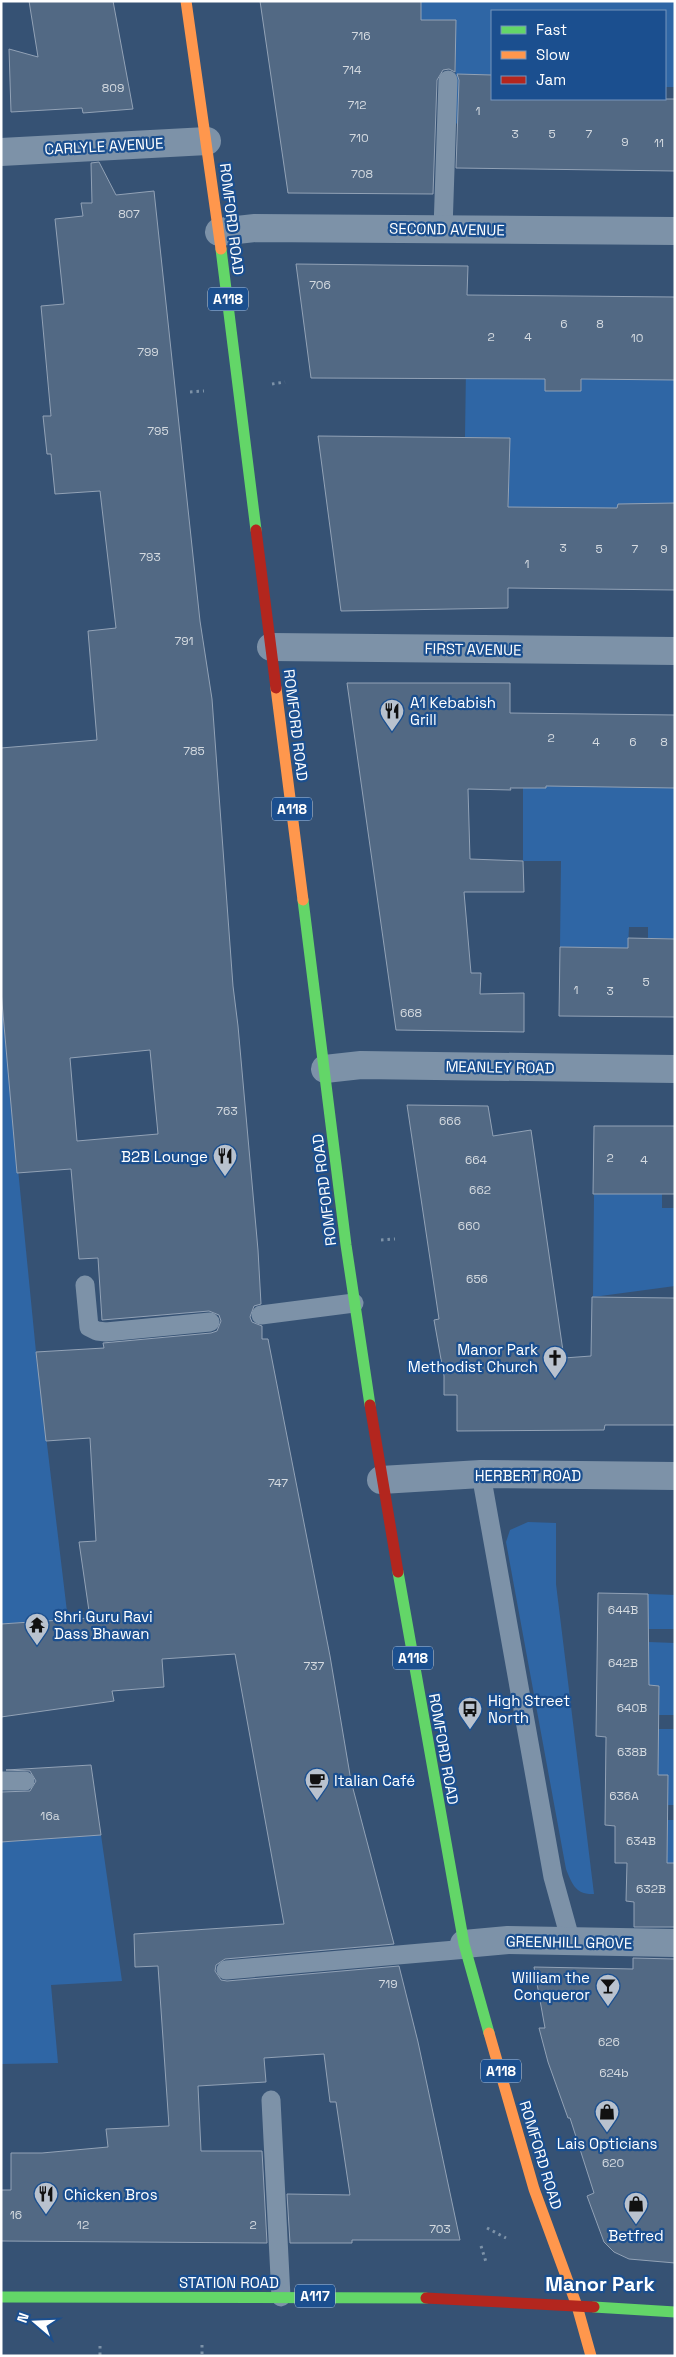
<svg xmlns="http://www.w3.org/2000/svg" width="676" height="2357" font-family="'Space Grotesk',sans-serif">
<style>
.green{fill:#2f66a5}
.building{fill:#526984;stroke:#92a2b6;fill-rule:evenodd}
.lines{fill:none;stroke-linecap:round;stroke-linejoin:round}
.path{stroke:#7d92a8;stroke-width:3;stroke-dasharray:2.5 4;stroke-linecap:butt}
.lane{stroke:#7d92a8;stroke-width:19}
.street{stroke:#7d92a8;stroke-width:28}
.fast{stroke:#63d668;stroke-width:11}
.slow{stroke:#ff974d;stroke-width:11}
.jam{stroke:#b3261e;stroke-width:11}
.labels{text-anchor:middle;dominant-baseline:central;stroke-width:4.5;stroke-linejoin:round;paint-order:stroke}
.number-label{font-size:12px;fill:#d4dae0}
.shield{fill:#1b4f8f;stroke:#bbcadd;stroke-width:1}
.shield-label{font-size:14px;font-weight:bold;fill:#fff}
.street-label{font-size:15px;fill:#fff;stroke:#1b4f8f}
.poi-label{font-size:15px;fill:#fff;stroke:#1b4f8f;text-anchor:start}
.district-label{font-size:20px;font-weight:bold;fill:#fff;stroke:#1b4f8f}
</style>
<rect width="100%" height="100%" fill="#365274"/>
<path class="green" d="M421,1H675V87H665V11H492V75L459,74L458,124L455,123L456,21L421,20Z
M467,297L545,378V391H581L582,351L675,380V508L654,504H618L617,508L508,540L510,438L465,437Z
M547,762L675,788V939L648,938V927H629L628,948H612V965H577V947H560L561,861H523V788H546Z
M1,996L36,1352L68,1620L1,1624Z
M594,1194H662V1208H675V1286L593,1297Z
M528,1522L556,1523V1584L594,1894C576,1895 572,1884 566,1869L506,1542L510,1530Z
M648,1594L675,1595V1629H648Z
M649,1642L675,1643V1715H659V1686L649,1685Z
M658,1729H675V1805H668V1775H658Z
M668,1820H675V1863H667Z
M101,1835L122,1981L51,1985L58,2063L1,2064V1842Z"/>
<path class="building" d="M29,1H113L133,109L83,113L82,108L11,112L9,49L38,57Z
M260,1H421V20H456L455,72L449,69L443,70L437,80L433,194L288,193Z
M457,74L492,75V99H675V171L456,168L459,80Z
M99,162L116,195L154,191L200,621L212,699L233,986L238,1026L258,1250L261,1304L254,1306L250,1317L252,1322L262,1326V1339H268L330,1656L351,1781L394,1944L225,1959L216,1965L215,1971L221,1980L227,1981L399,1966L418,2042L460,2240H352V2243H290L287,2194L350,2195L336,2102H330L324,2054L264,2058L266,2082L198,2086L201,2151H262L267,2243L1,2241V2190H11V2153H42L108,2147L106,2129L169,2126L158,1966L135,1967L134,1934L284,1924L235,1654L162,1659L164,1687L112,1691L114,1701L1,1717V1624L90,1618L79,1542L96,1541L90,1438L46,1441L36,1352L104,1348L103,1343L211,1333L217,1331L221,1321L219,1315L209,1311L102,1320L98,1258L79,1259L71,1169L17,1173L1,991V748L97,740L88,631L116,628L100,491L55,494L51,454H47L43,416H51L41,306L64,304L55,219L83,216L81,203H92L91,163ZM150,1050L158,1134L77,1141L70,1058Z
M296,264L468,266L467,295L675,297V380L581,379V391H545V379L311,378Z
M318,436L510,438L508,507L617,508L618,504L675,503V590L508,588V608L341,611Z
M347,683H510V713L675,715V788L546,786V788H510L511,790L468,789L470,859L523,861L524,892H464L471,973H481L480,994L524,993V1032L396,1030Z
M628,938L675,939V1017L559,1016L560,947L628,948Z
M407,1105L488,1106L493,1136L531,1130L564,1358L591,1356L592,1297L675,1298V1425H605L604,1430L457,1431V1395H444V1376L434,1320L439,1319Z
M594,1126H675V1194H593Z
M598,1593L648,1594L649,1685L659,1686L658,1775H668L667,1863H675V1927H634V1902L626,1901L627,1863H615V1826L605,1825L606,1737L596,1736Z
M91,1765L101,1835L1,1842V1792L30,1791L36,1781L30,1771L6,1770Z
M633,1958L675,1959V2263L629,2259L614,2252L604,2242L587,2196L594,2193L570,2118H568L548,2062L539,2028H545L534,1967L633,1969Z"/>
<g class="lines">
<path class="path" d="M272,384L285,382
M190,392L204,391
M381,1240L395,1239
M487,2228L506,2238
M481,2246L486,2262
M202,2345V2356
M100,2346V2356"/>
<path class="lane" d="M443,229L448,80
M85,1285L89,1327L97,1331L106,1332L210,1322
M261,1315L354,1303
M481,1474L553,1877L571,1942
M1,1781H25
M226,1970L467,1949
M271,2100L281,2297"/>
<path class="street" d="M1,152L207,141
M219,232L255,228L675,231
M271,647L675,651
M325,1069L361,1065L675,1069
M381,1480L481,1474L675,1476
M464,1944L508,1940L675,1943"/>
<path class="fast" d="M221,249L256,530
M303,900L346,1245L370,1405
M398,1572L464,1944L489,2033
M1,2297L426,2298
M594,2307L675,2312"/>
<path class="slow" d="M186,1L221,249
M276,688L303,900
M489,2033L534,2189L577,2306L591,2356"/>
<path class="jam" d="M256,530L276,688
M370,1405L398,1572
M426,2298L594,2307"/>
</g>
<defs>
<symbol id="restaurant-pin" viewBox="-11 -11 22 30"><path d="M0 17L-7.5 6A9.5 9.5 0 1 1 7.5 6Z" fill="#b9c2ce" stroke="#1b4f8f"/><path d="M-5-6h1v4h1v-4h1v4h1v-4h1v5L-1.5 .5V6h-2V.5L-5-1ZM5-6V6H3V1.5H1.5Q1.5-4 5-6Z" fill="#111"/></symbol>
<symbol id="church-pin" viewBox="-11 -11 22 30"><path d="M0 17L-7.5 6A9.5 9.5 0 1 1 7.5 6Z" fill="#b9c2ce" stroke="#1b4f8f"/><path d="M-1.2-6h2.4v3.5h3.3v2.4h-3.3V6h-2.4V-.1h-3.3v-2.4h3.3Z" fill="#111"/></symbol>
<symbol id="temple-pin" viewBox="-11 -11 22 30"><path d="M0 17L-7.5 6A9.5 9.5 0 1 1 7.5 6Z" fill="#b9c2ce" stroke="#1b4f8f"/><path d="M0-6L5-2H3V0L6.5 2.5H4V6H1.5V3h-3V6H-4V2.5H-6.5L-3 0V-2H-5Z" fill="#111"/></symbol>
<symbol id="bus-pin" viewBox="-11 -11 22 30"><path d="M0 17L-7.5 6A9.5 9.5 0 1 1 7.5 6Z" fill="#b9c2ce" stroke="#1b4f8f"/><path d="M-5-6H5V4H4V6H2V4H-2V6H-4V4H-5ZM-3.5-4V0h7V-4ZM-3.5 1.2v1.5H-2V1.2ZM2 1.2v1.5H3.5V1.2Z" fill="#111"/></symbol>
<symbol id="cafe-pin" viewBox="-11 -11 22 30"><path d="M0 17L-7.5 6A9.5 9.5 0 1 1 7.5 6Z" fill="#b9c2ce" stroke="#1b4f8f"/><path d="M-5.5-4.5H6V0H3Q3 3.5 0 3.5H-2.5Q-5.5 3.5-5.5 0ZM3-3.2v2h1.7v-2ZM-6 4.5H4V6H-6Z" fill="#111"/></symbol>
<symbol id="bar-pin" viewBox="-11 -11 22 30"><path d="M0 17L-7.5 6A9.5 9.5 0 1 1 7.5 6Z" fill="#b9c2ce" stroke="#1b4f8f"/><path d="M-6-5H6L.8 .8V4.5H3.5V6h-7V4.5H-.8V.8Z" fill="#111"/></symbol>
<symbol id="shop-pin" viewBox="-11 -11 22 30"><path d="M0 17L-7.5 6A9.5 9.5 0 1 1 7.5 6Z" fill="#b9c2ce" stroke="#1b4f8f"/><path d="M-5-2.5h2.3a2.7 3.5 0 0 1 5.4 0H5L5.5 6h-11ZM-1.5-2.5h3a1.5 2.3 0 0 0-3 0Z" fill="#111"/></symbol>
</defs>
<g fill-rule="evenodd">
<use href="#restaurant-pin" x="378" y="697" width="28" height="38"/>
<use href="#restaurant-pin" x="211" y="1142" width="28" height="38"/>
<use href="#church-pin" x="541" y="1344" width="28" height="38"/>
<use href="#temple-pin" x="23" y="1611" width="28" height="38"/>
<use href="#bus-pin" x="456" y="1695" width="28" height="38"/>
<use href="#cafe-pin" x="303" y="1766" width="28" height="38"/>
<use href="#bar-pin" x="594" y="1972" width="28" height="38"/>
<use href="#shop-pin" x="593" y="2098" width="28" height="38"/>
<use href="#restaurant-pin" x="32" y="2180" width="28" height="38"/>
<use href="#shop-pin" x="622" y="2190" width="28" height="38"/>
</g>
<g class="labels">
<g class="number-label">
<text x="361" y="36">716</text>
<text x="352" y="70">714</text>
<text x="113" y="88">809</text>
<text x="357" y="105">712</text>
<text x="478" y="111">1</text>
<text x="515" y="134">3</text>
<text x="552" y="134">5</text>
<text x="589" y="134">7</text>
<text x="359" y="138">710</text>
<text x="625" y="142">9</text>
<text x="659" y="143">11</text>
<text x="362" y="174">708</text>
<text x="129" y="214">807</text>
<text x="320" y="285">706</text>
<text x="564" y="324">6</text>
<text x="600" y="324">8</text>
<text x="491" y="337">2</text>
<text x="528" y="337">4</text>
<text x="637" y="338">10</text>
<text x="148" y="352">799</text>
<text x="158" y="431">795</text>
<text x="563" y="548">3</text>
<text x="599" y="549">5</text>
<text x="635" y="549">7</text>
<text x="664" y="549">9</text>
<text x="150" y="557">793</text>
<text x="527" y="564">1</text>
<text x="184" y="641">791</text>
<text x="551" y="738">2</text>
<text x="596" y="742">4</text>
<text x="633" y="742">6</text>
<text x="664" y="742">8</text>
<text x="194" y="751">785</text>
<text x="646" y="982">5</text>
<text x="576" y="990">1</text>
<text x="610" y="991">3</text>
<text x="411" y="1013">668</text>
<text x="227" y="1111">763</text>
<text x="450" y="1121">666</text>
<text x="610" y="1158">2</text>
<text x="476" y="1160">664</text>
<text x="644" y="1160">4</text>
<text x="480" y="1190">662</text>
<text x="469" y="1226">660</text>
<text x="477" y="1279">656</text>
<text x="278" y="1483">747</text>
<text x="623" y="1610">644B</text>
<text x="623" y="1663">642B</text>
<text x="314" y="1666">737</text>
<text x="632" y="1708">640B</text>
<text x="632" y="1752">638B</text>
<text x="624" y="1796">636A</text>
<text x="50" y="1816">16a</text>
<text x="641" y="1841">634B</text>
<text x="651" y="1889">632B</text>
<text x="388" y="1984">719</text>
<text x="609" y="2042">626</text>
<text x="614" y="2073">624b</text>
<text x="613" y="2163">620</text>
<text x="16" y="2215">16</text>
<text x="83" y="2225">12</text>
<text x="253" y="2225">2</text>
<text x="440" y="2229">703</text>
</g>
<g class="shield">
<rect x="208" y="287.5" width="40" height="23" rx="4"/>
<rect x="272" y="797.5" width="40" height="23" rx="4"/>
<rect x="393" y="1646.5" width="40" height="23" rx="4"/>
<rect x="481" y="2059.5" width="40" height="23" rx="4"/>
<rect x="295" y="2284.5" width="40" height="23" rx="4"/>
</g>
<g class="shield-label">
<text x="228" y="299">A118</text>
<text x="292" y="809">A118</text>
<text x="413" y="1658">A118</text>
<text x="501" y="2071">A118</text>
<text x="315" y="2296">A117</text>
</g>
<g class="street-label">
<text transform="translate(104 146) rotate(-3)">CARLYLE AVENUE</text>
<text transform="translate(232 219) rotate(83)">ROMFORD ROAD</text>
<text transform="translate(447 229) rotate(1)">SECOND AVENUE</text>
<text transform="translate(473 649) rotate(1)">FIRST AVENUE</text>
<text transform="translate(296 725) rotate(83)">ROMFORD ROAD</text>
<text transform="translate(500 1067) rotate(1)">MEANLEY ROAD</text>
<text transform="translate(324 1190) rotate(-97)">ROMFORD ROAD</text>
<text x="528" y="1475">HERBERT ROAD</text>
<text transform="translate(444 1749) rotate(80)">ROMFORD ROAD</text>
<text transform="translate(569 1942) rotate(1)">GREENHILL GROVE</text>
<text transform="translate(541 2155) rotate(73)">ROMFORD ROAD</text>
<text x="229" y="2282">STATION ROAD</text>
</g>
<g class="poi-label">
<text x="410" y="702">A1 Kebabish<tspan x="410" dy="17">Grill</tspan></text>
<text x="208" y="1156" text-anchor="end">B2B Lounge</text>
<text x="538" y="1349" text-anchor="end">Manor Park<tspan x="538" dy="17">Methodist Church</tspan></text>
<text x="54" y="1616">Shri Guru Ravi<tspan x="54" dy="17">Dass Bhawan</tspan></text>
<text x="488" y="1700">High Street<tspan x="488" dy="17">North</tspan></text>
<text x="334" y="1780">Italian Café</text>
<text x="590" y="1977" text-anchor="end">William the<tspan x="590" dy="17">Conqueror</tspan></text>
<text x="607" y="2143" text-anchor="middle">Lais Opticians</text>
<text x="64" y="2194">Chicken Bros</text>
<text x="636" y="2235" text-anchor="middle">Betfred</text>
</g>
<g class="district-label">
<text x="600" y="2284">Manor Park</text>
</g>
</g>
<rect width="676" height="2357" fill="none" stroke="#ffffff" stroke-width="5"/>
<rect x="491" y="10" width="175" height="90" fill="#1b4f8f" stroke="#7695bc"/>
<rect x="501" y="26" width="25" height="8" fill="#63d668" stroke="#7695bc"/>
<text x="536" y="35" font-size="15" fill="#ffffff">Fast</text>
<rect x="501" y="51" width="25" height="8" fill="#ff974d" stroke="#7695bc"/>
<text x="536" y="60" font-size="15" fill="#ffffff">Slow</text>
<rect x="501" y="76" width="25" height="8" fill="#b3261e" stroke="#7695bc"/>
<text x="536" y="85" font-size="15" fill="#ffffff">Jam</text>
<g transform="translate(35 2322) rotate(289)" stroke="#1b4f8f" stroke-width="4" paint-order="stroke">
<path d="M0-4L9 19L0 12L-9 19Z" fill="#ffffff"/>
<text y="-8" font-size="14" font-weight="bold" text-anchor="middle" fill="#ffffff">N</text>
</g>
</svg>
